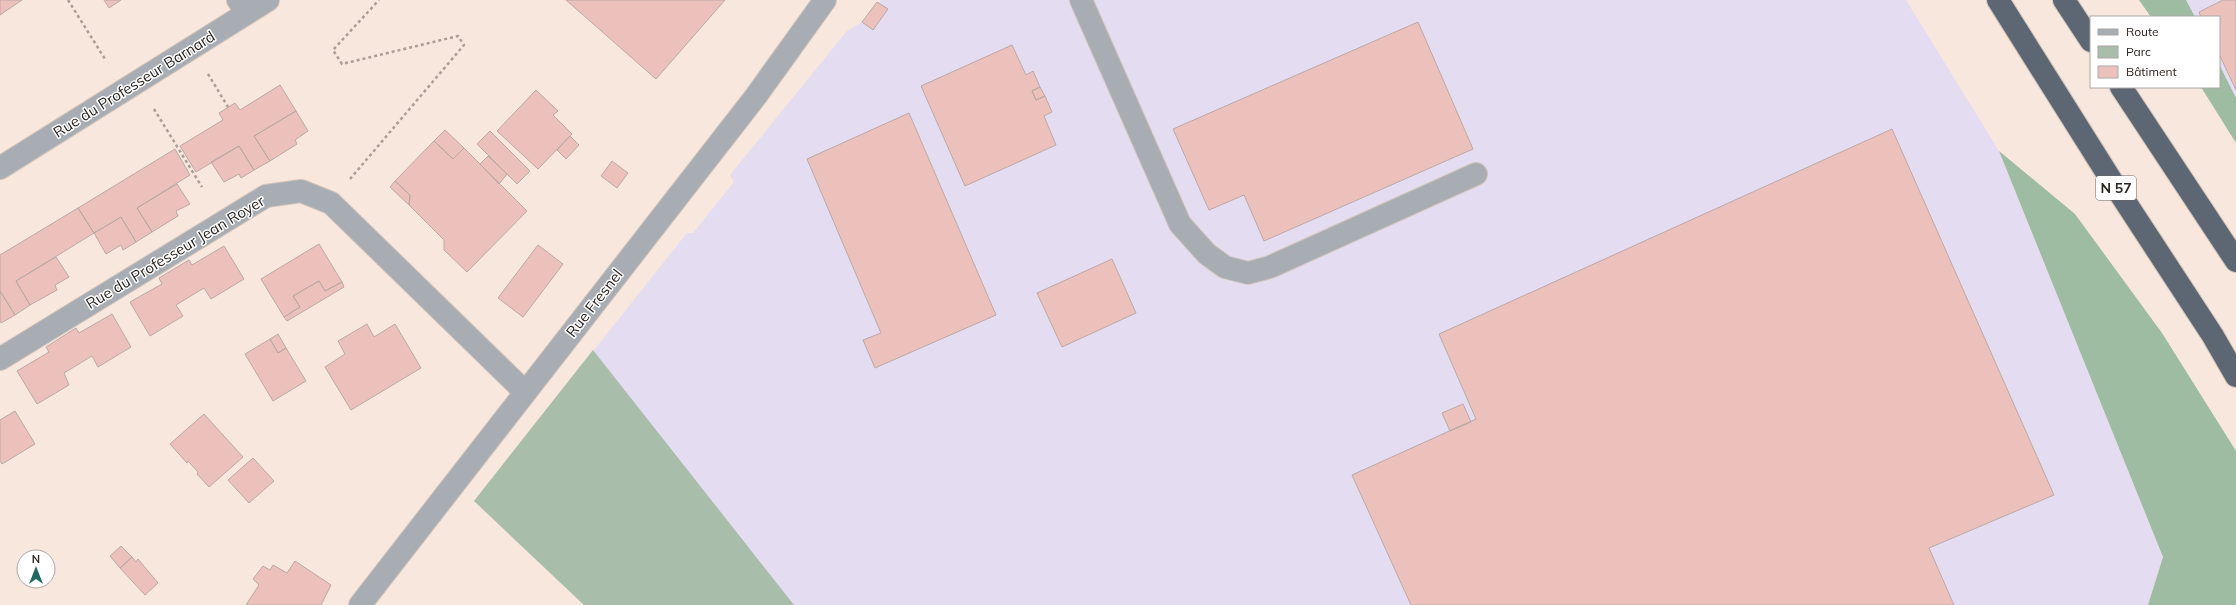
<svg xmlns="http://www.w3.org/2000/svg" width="2236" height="605" font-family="Mulish,sans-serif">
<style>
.industrial{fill:#e4dcf1}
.green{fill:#a9bdab}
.forest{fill:#9ebca1}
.building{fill:#ecc1bc;stroke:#bba8a5}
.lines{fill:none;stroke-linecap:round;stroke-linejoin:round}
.lane-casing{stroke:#d2c4ba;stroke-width:24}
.street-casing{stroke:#d2c4ba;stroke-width:24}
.highway-casing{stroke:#d2c4ba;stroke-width:24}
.path{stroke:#a99d95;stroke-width:2.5;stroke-dasharray:3 3;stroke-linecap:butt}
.lane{stroke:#a7adb3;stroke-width:22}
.street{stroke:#a7adb3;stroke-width:22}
.highway{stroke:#5c6773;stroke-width:22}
.labels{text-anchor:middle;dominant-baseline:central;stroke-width:3;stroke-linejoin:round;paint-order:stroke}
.shield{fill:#fff;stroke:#6b6664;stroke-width:1}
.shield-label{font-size:14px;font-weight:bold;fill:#2b2521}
.street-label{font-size:15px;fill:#2b2521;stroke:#fff}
</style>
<rect width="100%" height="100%" fill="#f7e7dc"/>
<path class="industrial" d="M881,0H1906L1999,151L2163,557L2148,605H584L474,501L687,233H693L734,182L730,175L847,31L862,22Z
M2186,0H2236V98L2219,64V17H2195Z"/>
<path class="green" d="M593,350L794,605H584L474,501Z"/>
<path class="forest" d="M2139,0H2186L2195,17H2151Z
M2219,64L2236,98V143L2201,87H2219Z
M1999,151L2075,214L2162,333L2236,451V605H2148L2163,557Z"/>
<path class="building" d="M0,0H22L0,15Z
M104,0H121L109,8Z
M566,0H725L656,79Z
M2223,0H2236V90L2219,54V17H2201L2199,12Z
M877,2L888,9L873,30L862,22Z
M1418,22L1473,149L1264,241L1244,195L1209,210L1173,129Z
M1012,45L1026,75L1033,71L1040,87L1032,91L1036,100L1045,96L1052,112L1044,116L1056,145L965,186L921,86Z
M280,85L296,111L254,136L270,161L254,170L239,146L196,172L180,146L223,120L219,113L235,103L240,110Z
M1040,87L1045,96L1036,100L1032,91Z
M536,90L558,111L553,115L572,134L538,169L497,131Z
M296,111L308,131L295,140L297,144L270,161L254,136Z
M909,113L996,315L875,368L863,340L881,333L807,159Z
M1892,129L2054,495L1929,548L1954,605H1411L1352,475L1476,419L1439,334Z
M445,130L464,148L453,159L434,141Z
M490,131L530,171L517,184L477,144Z
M570,136L579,145L566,159L557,150Z
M434,141L453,159L464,148L527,211L467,272L444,250V240L409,205L410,195L395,181Z
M239,146L254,170L241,178L239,174L224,182L211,162Z
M175,149L190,175L137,208L152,232L136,242L121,217L94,233L78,208Z
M488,156L507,174L499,184L480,164Z
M612,161L628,173L617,188L601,176Z
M395,181L410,195L409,205L390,187Z
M177,184L190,204L176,211L178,216L152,232L137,208Z
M78,208L94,233L16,281L30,305L15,315L0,291V255Z
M121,217L136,242L123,250L121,245L106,254L94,233Z
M319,244L342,282L325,291L319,281L293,296L300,307L284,317L261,279Z
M538,245L563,264L523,317L498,298Z
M224,246L244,279L211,299L204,288L176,305L183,316L150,336L130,302L162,284L159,278L189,260L192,265Z
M56,257L69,277L55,285L57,290L30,305L16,281Z
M1112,259L1136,313L1062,347L1037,293Z
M319,281L325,291L342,282L344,287L287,321L284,317L300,307L293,296Z
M0,291L15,315L1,323L0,321Z
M112,314L131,347L98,367L92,356L64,373L69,385L37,404L17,371L49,352L46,347L76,328L79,333Z
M367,324L374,337L395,324L421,368L351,410L325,367L345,354L338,341Z
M278,334L286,348L278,353L270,339Z
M270,339L278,353L286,348L306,381L273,401L245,354Z
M1463,404L1471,422L1450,431L1442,413Z
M15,411L35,444L2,464L0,461V420Z
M204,414L243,457L209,487L197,474L198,472L188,461L187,463L170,444Z
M253,458L274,481L249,503L228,480Z
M121,546L132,557L120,568L110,556Z
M132,557L136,562L138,559L158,583L145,595L120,568Z
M295,561L331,585L321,605H246L259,585L253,579L263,566L270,570L273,565L287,573Z"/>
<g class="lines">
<defs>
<path id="lane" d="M238,0L247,13"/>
<path id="street" d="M1081,0L1180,224L1207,254L1225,267L1248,273L1270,267L1476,174
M0,168L268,0
M0,359L266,196L301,191L331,203L524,391
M360,605L756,96L825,0"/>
<path id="highway" d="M1998,0L2115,186L2213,336L2236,376
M2064,0L2091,41
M2121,87L2236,261"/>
</defs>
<use href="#lane" class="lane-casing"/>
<use href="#street" class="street-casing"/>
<use href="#highway" class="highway-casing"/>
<path class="path" d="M68,0L105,59
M208,74L228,107
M154,109L202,187
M350,179L464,45L458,36L342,64L333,50L379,0"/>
<use href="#lane" class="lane"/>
<use href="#street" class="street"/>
<use href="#highway" class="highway"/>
</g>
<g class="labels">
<rect class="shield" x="2096" y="176" width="40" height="24" rx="3"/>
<g class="shield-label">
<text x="2116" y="188">N 57</text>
</g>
<g class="street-label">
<text transform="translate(134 84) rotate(-32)">Rue du Professeur Barnard</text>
<text transform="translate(175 252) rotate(-31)">Rue du Professeur Jean Royer</text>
<text transform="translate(594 303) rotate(-52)">Rue Fresnel</text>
</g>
</g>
<rect x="2090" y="16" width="130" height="72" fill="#ffffff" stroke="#aaa8a6"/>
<rect x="2098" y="29" width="20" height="6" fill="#a7adb3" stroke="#aaa8a6"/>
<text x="2126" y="36" font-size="12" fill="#2b2521">Route</text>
<rect x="2098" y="46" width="20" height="12" fill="#a9bdab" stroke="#aaa8a6"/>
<text x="2126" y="56" font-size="12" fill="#2b2521">Parc</text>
<rect x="2098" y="66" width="20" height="12" fill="#ecc1bc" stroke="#aaa8a6"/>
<text x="2126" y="76" font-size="12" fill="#2b2521">Bâtiment</text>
<g transform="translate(36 569)"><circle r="19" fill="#ffffff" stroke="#aaa8a6"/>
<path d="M0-3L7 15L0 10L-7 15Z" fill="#1f6962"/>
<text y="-6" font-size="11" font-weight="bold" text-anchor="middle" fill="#2b2521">N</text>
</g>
</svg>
